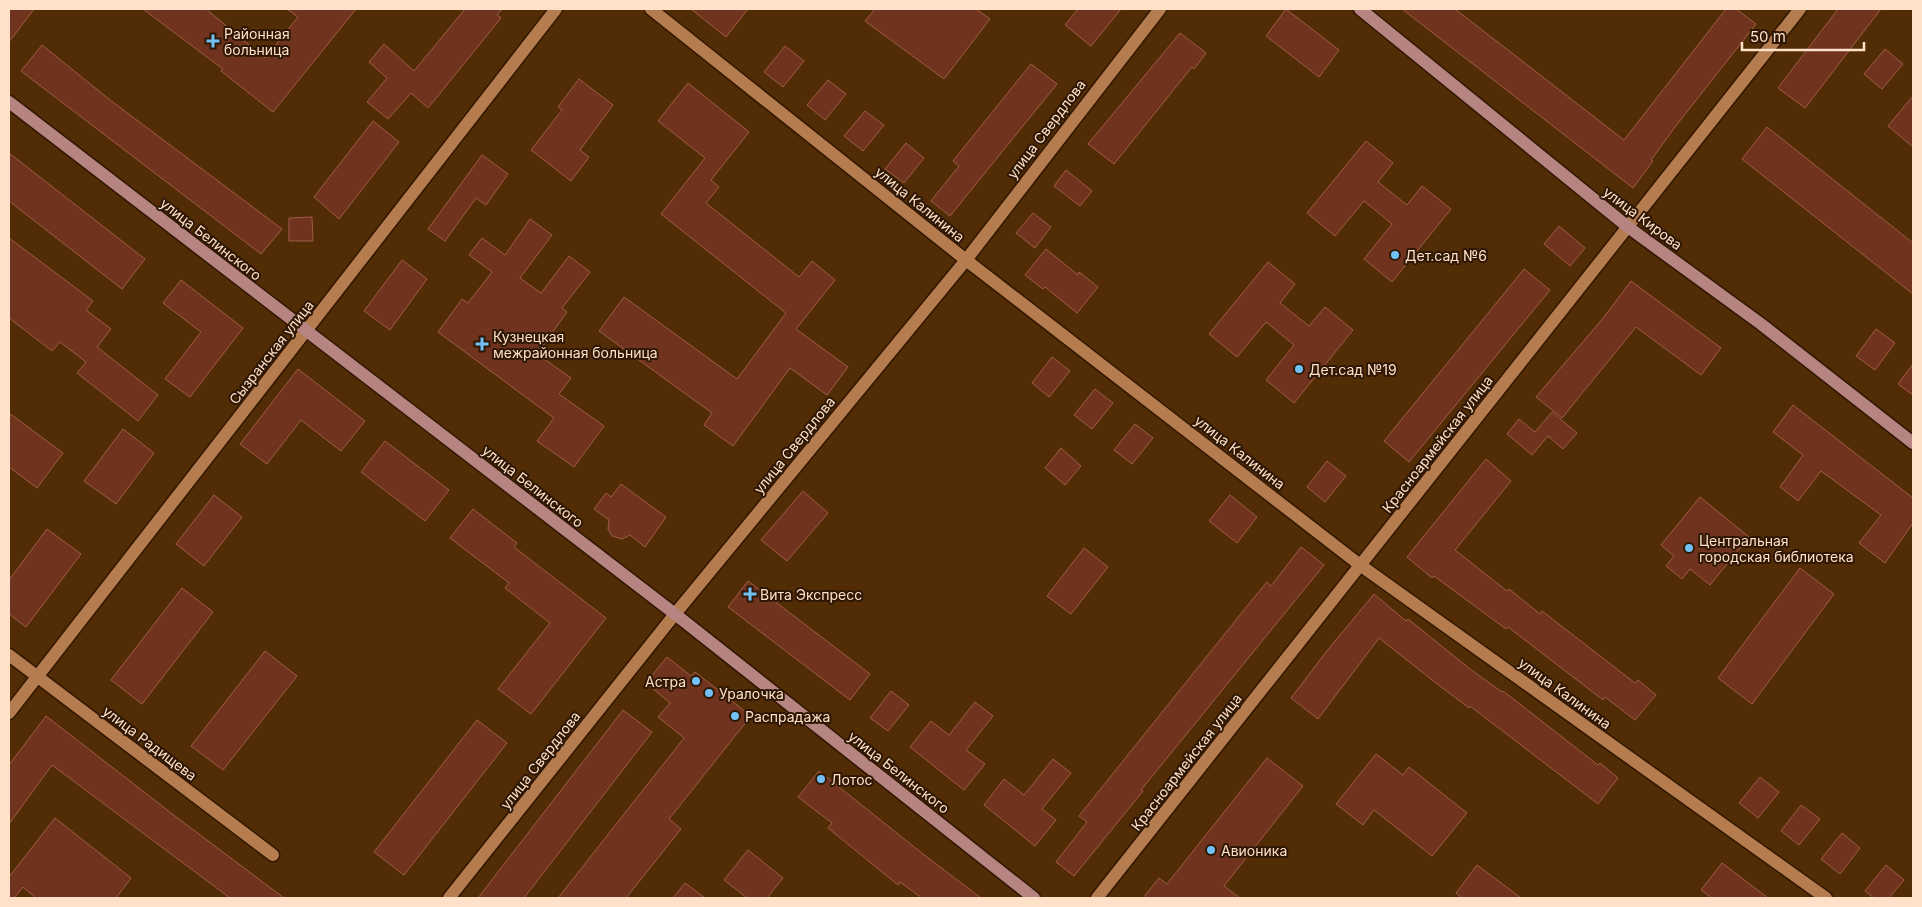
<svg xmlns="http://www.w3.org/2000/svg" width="1922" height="907" font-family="Inter,sans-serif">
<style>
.building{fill:#70331e;stroke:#9f5d47}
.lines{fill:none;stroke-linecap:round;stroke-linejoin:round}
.street-casing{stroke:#311600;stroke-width:15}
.secondary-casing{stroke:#311600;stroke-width:15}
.street{stroke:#b47c4f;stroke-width:12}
.secondary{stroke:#b68581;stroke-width:12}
.poi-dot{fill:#72c1f5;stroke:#2e1805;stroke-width:2}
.labels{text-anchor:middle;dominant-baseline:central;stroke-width:4;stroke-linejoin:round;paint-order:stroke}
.poi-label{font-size:14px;fill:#ffe0c8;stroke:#2e1805;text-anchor:start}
.street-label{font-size:14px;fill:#ffe0c8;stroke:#2e1805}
</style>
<rect width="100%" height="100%" fill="#522c05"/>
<path class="building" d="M9,9H34L9,42Z
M143,9H206L265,58L298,17L287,9H356L273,112L221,71L223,69Z
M465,9H502L497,15L501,18L428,108L411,93L388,119L367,102L387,78L369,62L384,44L414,71Z
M691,9H748L726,37Z
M875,9H976L990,19L944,79L865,21Z
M1078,9H1121L1091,46L1065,25Z
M1286,9L1339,50L1319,77L1266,36Z
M1402,9H1455L1624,140L1726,9H1736L1756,24L1675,127L1651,160L1653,161L1633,188Z
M1838,9H1881L1805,108L1778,88Z
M1180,33L1206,53L1194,69L1192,67L1114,164L1088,144Z
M42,45L110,100L282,229L261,254L21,71Z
M785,46L804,61L783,87L764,72Z
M1885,49L1903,64L1882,89L1864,74Z
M1031,64L1057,84L950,216L931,201L959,166L953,161Z
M579,79L613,105L580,150L589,157L571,181L531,150L562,110L558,107Z
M828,80L846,94L825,120L807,105Z
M688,83L749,132L711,180L719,187L706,203L799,277L812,261L835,280L796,329L848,367L827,395L790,368L733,446L704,425L712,413L599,331L624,297L737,379L786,313L661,214L705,158L658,121Z
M1913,96V147L1888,126Z
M865,111L884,125L863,151L844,136Z
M373,121L399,142L339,219L314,197Z
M1767,127L1913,243V294L1742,159Z
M1366,141L1393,163L1378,182L1407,205L1422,186L1451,209L1392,282L1364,259L1392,224L1364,201L1335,236L1307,213Z
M906,143L924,158L904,183L885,169Z
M9,153L145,259L122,289L9,201Z
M482,155L508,174L486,205L476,198L445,241L428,229Z
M1066,170L1092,191L1080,206L1054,186Z
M1033,213L1051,227L1035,248L1016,233Z
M312,217L313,241H289V218Z
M530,219L552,235L520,278L541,293L569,256L590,272L562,308L567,312L537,354L571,378L559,394L604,426L574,467L537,441L554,418L438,332L462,299L468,303L492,272L469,255L482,238L505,255Z
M1559,226L1585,248L1570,266L1544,244Z
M9,238L93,301L86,310L111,329L97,347L158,395L138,421L77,373L86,362L60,342L52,351L9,318Z
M1046,249L1078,275L1079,272L1098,287L1077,313L1045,287L1043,289L1025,275Z
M402,260L427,279L390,330L364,311Z
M1268,262L1295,284L1280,303L1309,326L1325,307L1353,330L1294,403L1266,380L1294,345L1266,322L1237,357L1209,334Z
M1524,269L1550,290L1409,462L1384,441Z
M181,280L243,328L190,397L165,379L201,332L163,303Z
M1631,281L1721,348L1701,375L1636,327L1562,418L1536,397L1604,317Z
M1876,329L1895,343L1875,370L1856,356Z
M1052,357L1070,371L1049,397L1032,383Z
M1913,364V395L1898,384Z
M298,369L365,421L341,451L301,420L267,464L240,444Z
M1095,389L1113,403L1092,429L1074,415Z
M1793,405L1913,498V523L1885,563L1859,543L1881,515L1821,471L1798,501L1780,487L1803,455L1773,432Z
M1552,412L1577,433L1563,449L1548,436L1532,455L1507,434L1519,419L1535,432Z
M9,413L63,453L37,488L9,467Z
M1135,424L1153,438L1132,464L1114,450Z
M123,429L154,453L116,504L84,481Z
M385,441L449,490L425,521L361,472Z
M1061,448L1081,466L1065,485L1045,468Z
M1486,459L1511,481L1455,550L1507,591L1509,589L1540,614L1542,611L1635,683L1638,680L1656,695L1635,720L1605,697L1603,700L1508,627L1506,629L1434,576L1432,578L1407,557Z
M1327,461L1346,476L1325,502L1307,487Z
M621,484L666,517L645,547L630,535L622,539L612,536L608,529L609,520L594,509L606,493L611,497Z
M803,491L828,513L787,561L761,540Z
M214,495L242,517L204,566L176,544Z
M1230,495L1257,517L1237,543L1209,521Z
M1700,497L1749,537L1710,585L1690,569L1682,579L1666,566L1674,556L1661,545Z
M473,509L517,543L514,547L606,618L531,714L498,689L550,623L505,588L509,583L450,538Z
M47,529L81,554L26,627L9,614V580Z
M1301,547L1324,565L1141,790L1143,791L1074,876L1056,862L1087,822L1079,816L1252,600L1267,582L1271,586Z
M1084,548L1108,567L1071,614L1047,596Z
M1800,568L1834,594L1752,704L1718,678Z
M748,581L870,674L850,700L728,607Z
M182,588L213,612L142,704L111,680Z
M1374,594L1406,621L1408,619L1470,669L1502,692L1503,691L1598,765L1600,763L1618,778L1598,804L1470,706L1469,708L1436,683L1379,638L1318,719L1291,698L1326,652Z
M265,651L297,676L223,770L191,746Z
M667,657L691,676L695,672L751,716L669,819L681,829L626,898H558L684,738L658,717L670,703L646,683Z
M891,691L909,705L888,731L870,718Z
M975,702L993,716L966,750L985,764L964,790L910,747L931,721L949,735Z
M623,710L652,732L524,898H478Z
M46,716L175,816L284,898H230L52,765L9,824V765Z
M477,720L507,743L404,875L374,852Z
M1376,754L1403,775L1409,767L1467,813L1432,856L1374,810L1363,825L1336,804Z
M1267,758L1303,786L1224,886L1240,898H1143L1159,878L1167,884Z
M1053,759L1071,773L1042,809L1056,820L1035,846L984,805L1004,779L1024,795Z
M819,771L923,854L981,898H922L900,882L898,885L828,828L832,823L798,797Z
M1760,777L1779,792L1758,818L1739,803Z
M1801,805L1820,819L1799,845L1781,831Z
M55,818L131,878L116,898H36L23,887L14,898H9V877Z
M1842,833L1860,848L1840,874L1821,859Z
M748,850L783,878L767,898H747L724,880Z
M1722,863L1768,898H1712L1701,890Z
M1477,865L1521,898H1462L1456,893Z
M1886,865L1904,880L1889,898H1874L1865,891Z
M685,883L705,898H673Z"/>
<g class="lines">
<defs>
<path id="street" d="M651,9L966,260L1360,565L1826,898
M9,655L273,855
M9,713L556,9
M449,898L675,614L966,260L1160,9
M1097,898L1800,9"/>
<path id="secondary" d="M1360,9L1628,227L1761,324L1913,443
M9,102L675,614L1034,898"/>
</defs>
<use href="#street" class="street-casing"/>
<use href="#secondary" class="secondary-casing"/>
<use href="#street" class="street"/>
<use href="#secondary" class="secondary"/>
</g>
<g class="poi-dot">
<path d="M210.5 33.5h5v5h5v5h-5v5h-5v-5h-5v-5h5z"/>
<circle cx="1395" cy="255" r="5"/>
<path d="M479.5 336.5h5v5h5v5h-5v5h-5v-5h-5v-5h5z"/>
<circle cx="1299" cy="369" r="5"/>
<circle cx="1689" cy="548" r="5"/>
<path d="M747.5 586.5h5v5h5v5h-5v5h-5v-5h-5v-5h5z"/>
<circle cx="696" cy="681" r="5"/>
<circle cx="709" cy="693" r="5"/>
<circle cx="735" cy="716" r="5"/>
<circle cx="821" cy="779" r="5"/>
<circle cx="1211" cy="850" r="5"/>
</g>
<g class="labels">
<g class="poi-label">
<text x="224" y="33">Районная<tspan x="224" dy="16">больница</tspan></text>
<text x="1405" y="255">Дет.сад №6</text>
<text x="493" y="336">Кузнецкая<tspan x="493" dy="16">межрайонная больница</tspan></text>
<text x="1309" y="369">Дет.сад №19</text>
<text x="1699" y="540">Центральная<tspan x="1699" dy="16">городская библиотека</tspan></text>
<text x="760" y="594">Вита Экспресс</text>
<text x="686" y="681" text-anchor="end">Астра</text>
<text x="719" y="693">Уралочка</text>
<text x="745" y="716">Распрадажа</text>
<text x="831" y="779">Лотос</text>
<text x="1221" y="850">Авионика</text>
</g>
<g class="street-label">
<text transform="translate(1046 129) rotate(-53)">улица Свердлова</text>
<text transform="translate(920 204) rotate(39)">улица Калинина</text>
<text transform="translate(1643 218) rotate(37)">улица Кирова</text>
<text transform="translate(211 239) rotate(38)">улица Белинского</text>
<text transform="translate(271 352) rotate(-52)">Сызранская улица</text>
<text transform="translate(1437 444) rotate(-52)">Красноармейская улица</text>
<text transform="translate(794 445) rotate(-51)">улица Свердлова</text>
<text transform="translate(1240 452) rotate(38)">улица Калинина</text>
<text transform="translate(533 486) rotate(38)">улица Белинского</text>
<text transform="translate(1565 693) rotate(36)">улица Калинина</text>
<text transform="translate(150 743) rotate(37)">улица Радищева</text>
<text transform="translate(540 760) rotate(-52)">улица Свердлова</text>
<text transform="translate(1186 762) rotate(-52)">Красноармейская улица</text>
<text transform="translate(899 772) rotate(38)">улица Белинского</text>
</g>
</g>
<rect width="1922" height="907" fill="none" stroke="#ffe0c8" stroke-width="20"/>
<path d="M1742 42v8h122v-8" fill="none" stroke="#ffe0c8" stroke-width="2.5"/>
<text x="1750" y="42" font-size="15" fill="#ffe0c8" stroke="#2e1805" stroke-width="4" paint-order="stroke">50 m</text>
</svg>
